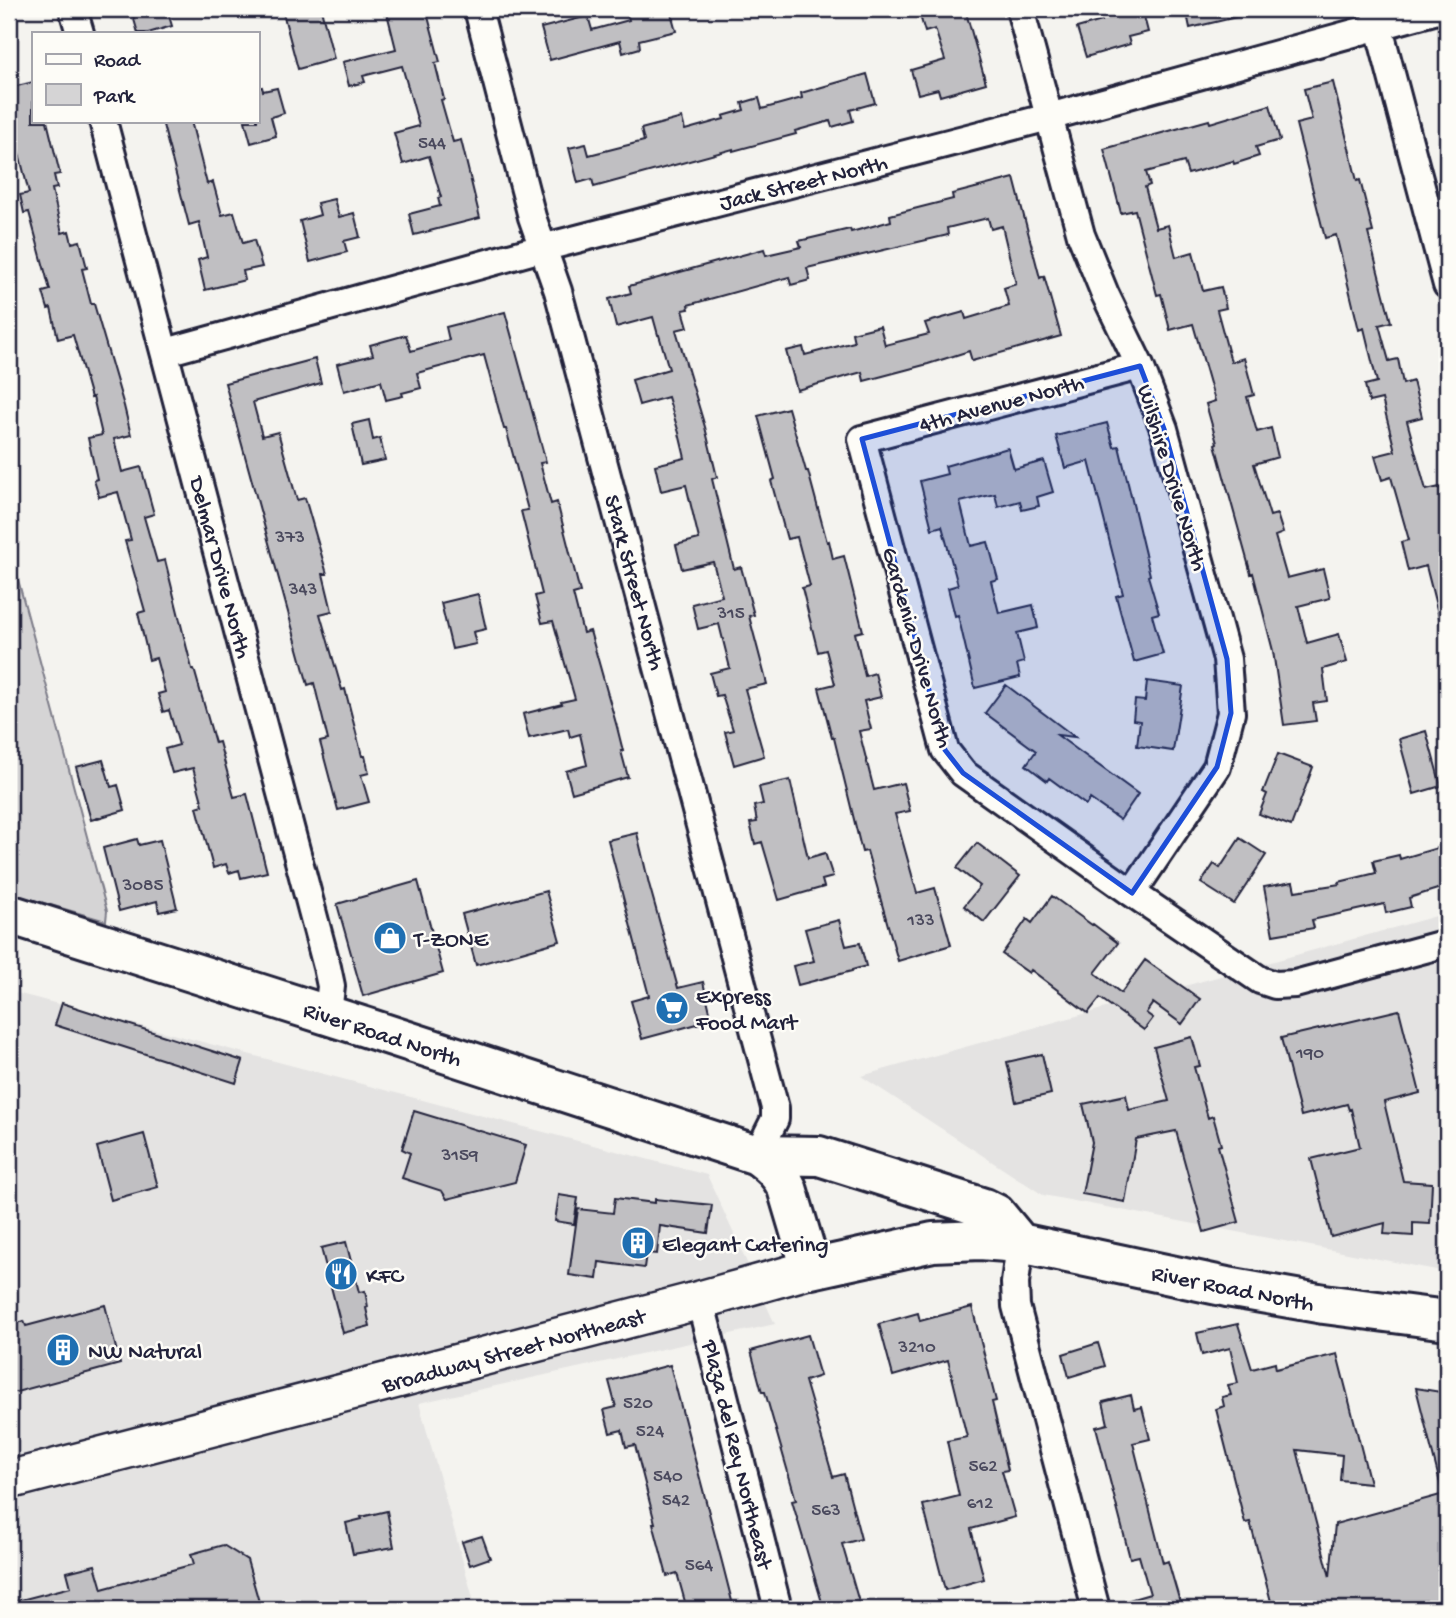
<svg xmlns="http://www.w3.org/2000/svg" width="1456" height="1618" viewBox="0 0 1456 1618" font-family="'Gochi Hand',sans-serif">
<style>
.built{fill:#e4e3e2}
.green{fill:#d5d4d5;stroke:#7c7b88;stroke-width:2}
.building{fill:#c0bfc2;stroke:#22223b;stroke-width:2}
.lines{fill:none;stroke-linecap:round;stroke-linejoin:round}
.street-casing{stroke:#22223b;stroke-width:32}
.secondary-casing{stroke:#22223b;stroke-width:42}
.primary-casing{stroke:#22223b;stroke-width:44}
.street{stroke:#fdfcf7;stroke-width:26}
.secondary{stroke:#fdfcf7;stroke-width:37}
.primary{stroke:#fdfcf7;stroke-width:38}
.marked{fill:#1d4ed8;fill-opacity:0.2;stroke:#1d4ed8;stroke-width:5;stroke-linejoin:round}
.labels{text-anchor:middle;stroke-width:5;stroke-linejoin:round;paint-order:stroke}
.number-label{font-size:19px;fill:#4a495d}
.street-label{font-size:23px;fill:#22223b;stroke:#fdfcf7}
.poi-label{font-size:23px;fill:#22223b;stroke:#fdfcf7;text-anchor:start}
</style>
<rect width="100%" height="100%" fill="#f4f3ef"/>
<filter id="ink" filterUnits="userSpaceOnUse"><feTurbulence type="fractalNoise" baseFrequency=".0143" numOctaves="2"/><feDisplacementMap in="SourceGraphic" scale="14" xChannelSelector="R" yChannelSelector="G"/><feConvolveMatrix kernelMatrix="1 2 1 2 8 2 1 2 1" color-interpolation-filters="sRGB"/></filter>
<g filter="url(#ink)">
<path class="built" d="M1447 913V1272L1043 1195 861 1076Z
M9 991 707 1175 775 1324 419 1403 476 1609H9Z"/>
<path class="green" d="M9 546 107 911 106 921 9 893Z"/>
<path class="building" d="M138 9H167L172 26 148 33H138L133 16 139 14Z
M282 9H321L334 59 298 69Z
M386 9H426L440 62 435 63 444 99 441 100 453 142 461 140 480 218 414 235 409 214 440 206 438 198 441 197 429 156 403 164 394 133 419 126 402 66 363 76 365 82 349 86 343 62 396 49Z
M626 9H670L676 31 639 40 640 48 623 53 620 41 550 60 541 28 588 16 592 30 629 20Z
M918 9H965L986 83 940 96 938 89 918 94 911 70 945 60 935 29 925 32Z
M1099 9H1119L1120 13 1135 9H1142L1148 32 1128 37 1130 44 1086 57 1077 28 1102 21Z
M1186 9H1244L1245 15 1190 28Z
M867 74 875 103 850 110 853 121 832 127 830 121 795 131 796 134 733 151V149L594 187 592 179 578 183 569 148 586 144 589 155 644 141 641 129 682 118 685 130 724 119 723 116 744 110 742 103 759 98 762 109 802 98 801 93Z
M33 82V121H47L60 174 54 175 57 188 52 189 62 233 69 231 72 243 80 241 87 268 82 269 91 304H94L124 406 131 435 114 439 122 472 141 467 154 514 144 517 157 562 165 560 192 669H194L215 743 219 742 234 797 247 794 267 872 241 878 239 870 229 873 226 864 213 868 197 807 203 805 193 768 172 773 165 749 179 745 169 710 163 712 158 694 165 692 156 658 149 660 138 613 145 611 125 541 131 540 118 492 99 497 94 480 97 479 88 438 102 435 93 397 91 398 73 335 58 339 51 308 48 309 43 292 50 290 29 212 24 213 20 195 29 193 9 113V88Z
M1333 82 1357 181 1360 180 1373 232 1368 233 1391 322 1379 325 1389 361 1398 359 1403 384 1413 381 1422 417 1407 421 1426 490 1440 487 1445 506 1441 507 1447 531V624L1441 625 1426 566 1408 571 1401 542 1409 540 1391 477 1382 480 1375 456 1395 451 1382 399 1369 402 1365 385 1377 382 1364 328 1359 330 1336 235 1325 238 1296 124 1312 120 1304 89Z
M262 87 263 91 277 88 284 113 271 117 276 136 251 143 245 121H257V88Z
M1270 105 1280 140 1256 147 1259 156 1234 164 1233 161 1188 174 1184 162 1146 172 1150 185 1145 187 1156 228 1168 225 1176 257 1193 252 1203 291 1221 287 1226 308 1217 310 1231 362 1244 358 1254 395 1247 397 1257 432 1271 428 1278 457 1254 464 1270 516 1277 514 1283 533 1275 536 1287 578 1323 569 1330 598 1298 606 1307 643 1339 634 1347 662 1323 669 1327 701 1313 703 1316 721 1284 725 1273 651 1253 573 1251 574 1215 444 1217 443 1206 404 1215 401 1193 324 1170 330 1161 294 1157 295 1135 210 1121 213 1104 149 1209 120 1210 123Z
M162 121H191L207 184 213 182 222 215 234 212 243 243 254 240 262 267 243 271 245 280 205 290 198 260 207 257 199 222 189 225Z
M1014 178 1040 278 1044 276 1061 336 972 361 969 351 928 364 864 381 862 372 797 390 786 351 803 347 805 355 854 342 852 333 880 326 885 345 929 334 925 323 964 312 966 319 1009 306 1004 288 1016 284 1002 226 991 229 988 218 947 228 948 235 807 268 810 280 791 285 789 277 688 305 689 309 683 310 688 327 676 330 705 427 717 477 712 479 734 569 741 567 754 615 749 616 767 684 745 689 764 756 734 765 725 732 733 730 722 695 716 696 710 673 730 668 719 624 698 629 692 604 722 596 713 562 682 569 676 545 699 539 686 485 661 491 655 465 685 458 679 433 668 397 639 405 632 380 669 369 659 335H658L653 317 616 327 609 299 631 293 629 286 764 249 766 255 801 247 799 241 850 229 851 232 891 221 890 215 953 199 952 194Z
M334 199 339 217 354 213 360 237 344 241 347 252 310 262 300 221 320 215 317 203Z
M505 312 546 462 540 463 551 504 557 502 580 592 573 594 583 633 590 631 617 727 623 751H621L628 777 572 793 566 771 587 765 580 734 570 737 568 729 529 738 523 714 562 704 561 702 575 699 553 621 542 623 535 596 542 594 521 511 528 510 506 429H504L484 355 417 373 421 388 402 393 403 396 386 400 381 381 344 391 337 364 373 355 370 345 406 335 411 351 449 340 446 327Z
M315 359 321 383 253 402 262 436 278 432 297 500 305 498 327 574H323L332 611 320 614 342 690 345 689 362 756H365L369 773 361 775 369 802 338 810 320 742 328 740 314 683 308 685 225 383Z
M788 408 806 471H808L827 542 829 541 833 559 844 556 863 631 855 633 865 676 875 673 881 697 864 701 871 729 859 731 874 790 903 783 910 811 895 814 917 893 935 888 951 945 898 961 867 851 862 852 834 738H832L819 688 835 684 826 650 818 652 802 588 810 586 797 537 787 539 771 481 775 479 758 416Z
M369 420 373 440 380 438 385 460 361 465 352 424Z
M1107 423 1114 447 1119 446 1150 575 1148 576 1159 613 1152 615 1163 654 1134 662 1116 596 1123 594 1089 461 1065 468 1056 436Z
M1008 448 1014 469 1044 461 1053 492 1037 497 1039 506 1022 510 1020 501 998 507 995 494 960 502 971 546 988 542 998 579 991 581 999 613 1033 605 1038 628 1017 633 1024 662 1017 664 1020 677 975 688 958 615 955 616 948 588 958 585 942 526 932 529 920 481 947 474 945 466Z
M478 594 486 629 473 632 476 644 452 649 441 603Z
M1147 681 1183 686 1173 751 1137 746 1140 721 1133 720 1135 700 1145 701Z
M1006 685 1075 737 1057 735 1138 794 1120 820 1090 799 1086 805 1049 778 1047 781 1026 765 1036 751 985 713Z
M1426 731 1441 786 1414 794 1399 739Z
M1278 754 1313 767 1291 826 1259 814 1267 794 1263 792Z
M103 760 111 787 118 785 125 810 91 820 76 767Z
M790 780 808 858 825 853 833 877 822 880 824 887 779 900 762 842 755 844 750 823 757 822 754 806 763 804 759 787Z
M637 833 649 884 678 988 703 982 712 1020 642 1039 631 1001 649 996 608 840Z
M1240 838 1266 855 1234 904 1201 883 1214 864 1220 868Z
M137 839 139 845 160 840 177 908 159 912 157 901 119 911 103 848Z
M977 843 1020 876 984 922 964 906 980 886 957 868Z
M1447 845V886L1409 898 1411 907 1386 913 1384 904 1312 920 1314 928 1273 935 1264 887 1293 882 1295 891 1340 884 1339 882 1376 873 1373 861 1399 855 1400 859Z
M418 881 443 973 363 996 337 904Z
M546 891 560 941 476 965 462 914Z
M1052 896 1092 925 1093 924 1118 943 1095 973 1121 993 1145 960 1200 999 1182 1024 1153 1003 1146 1013 1153 1018 1144 1030 1100 998 1088 1013 1031 970 1029 973 1002 954 1027 919 1032 923Z
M839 920 846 946 860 943 866 966 852 970V971L798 985 793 966 814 961 805 929Z
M62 1003 243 1061 236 1083 55 1025Z
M1399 1010 1420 1093 1384 1102 1403 1181 1432 1183 1430 1224 1413 1223V1236L1384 1234 1385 1223 1331 1237 1311 1159 1360 1147 1351 1109 1349 1110 1347 1104 1301 1116 1281 1038Z
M1192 1037 1200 1066 1194 1067 1208 1118 1213 1116 1221 1145 1218 1146 1239 1222 1204 1232 1176 1131 1136 1139 1125 1202 1082 1194 1092 1142 1083 1104 1126 1095 1129 1110 1169 1101 1154 1047Z
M1042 1054 1051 1094 1016 1102 1007 1062Z
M414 1111 526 1145 515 1182 447 1199 442 1191 402 1178 410 1153 402 1149Z
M144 1134 158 1187 111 1200 97 1147Z
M559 1195 578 1198 574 1224 555 1221Z
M615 1198 655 1203V1199L712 1205 708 1233 660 1226 657 1254 646 1253 644 1268 599 1262 597 1279 569 1275 578 1209 613 1213Z
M346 1242 359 1292 365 1291 368 1307 366 1308 370 1326 343 1333 321 1248Z
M105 1305 120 1364 9 1394V1326L24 1321 26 1326Z
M972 1307 996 1401 992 1402 1008 1470 1002 1471 1015 1517 971 1529 984 1579 945 1590 923 1505 959 1496 947 1441 967 1437 948 1360 893 1376 879 1324 918 1313 920 1321Z
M1238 1324 1252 1369 1275 1363 1276 1369 1337 1354 1370 1483 1340 1480 1342 1455 1297 1450 1330 1577 1335 1524 1444 1494 1447 1505V1609H1313L1312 1602 1287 1609H1273L1250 1522 1245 1523 1216 1409 1224 1406 1222 1397 1231 1395 1228 1385 1238 1383 1230 1348 1202 1355 1197 1333Z
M808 1335 820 1376 805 1381 833 1477 844 1474 861 1539 842 1544 861 1609H824L792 1501 796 1500 765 1392H762L751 1351Z
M1098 1343 1105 1366 1069 1377 1063 1354Z
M670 1365 722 1562 734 1609H687L677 1573 667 1576 653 1523H655L635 1445 626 1447 622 1430 610 1433 604 1410 616 1407 609 1381Z
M1416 1388 1447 1393V1487H1441Z
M1131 1395 1134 1409 1142 1407 1150 1439 1133 1443 1163 1563 1168 1561 1182 1609H1115V1604L1150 1594 1139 1556 1130 1558 1096 1427 1108 1424 1103 1402Z
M387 1511 394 1547 353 1554 346 1523 362 1519 361 1517Z
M482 1536 490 1558 470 1565 462 1542Z
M223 1545 247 1560 261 1609H9V1603L71 1587 67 1572 95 1565 102 1589 194 1564 191 1554Z"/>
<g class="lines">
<defs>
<path id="street" d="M73 9 80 33
M478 9 532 217 558 291 775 1108V1119L757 1155
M1020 9 1081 235 1105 294 1140 366 1164 429 1227 659 1231 713 1217 767 1132 893
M1374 9 1447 285
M103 121 327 967 331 986 328 1015
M166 352 542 248 1049 117 1441 9
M1140 366 862 439 945 750 963 773 1132 893 1260 980 1275 985 1295 984 1447 943
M1020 1243 1015 1283 1016 1306 1096 1609
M700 1300 778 1609"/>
<path id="secondary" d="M9 1480 700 1300 811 1269"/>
<path id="primary" d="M9 914 368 1028 757 1155 819 1156 984 1208 996 1214 1020 1243
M757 1155C771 1165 780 1173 787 1188L811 1269 933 1242 980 1240 1020 1243 1227 1287 1324 1304 1447 1320"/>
</defs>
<use href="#street" class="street-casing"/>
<use href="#secondary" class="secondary-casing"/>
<use href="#primary" class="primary-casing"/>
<use href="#street" class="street"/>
<use href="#secondary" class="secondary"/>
<use href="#primary" class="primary"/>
</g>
</g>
<path class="marked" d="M1140 366 1164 429 1227 659 1231 713 1217 767 1132 893 963 773 945 750 862 439Z"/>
<defs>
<symbol id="shop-disc" viewBox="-11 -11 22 22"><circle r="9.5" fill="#1f6fb2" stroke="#fdfcf7"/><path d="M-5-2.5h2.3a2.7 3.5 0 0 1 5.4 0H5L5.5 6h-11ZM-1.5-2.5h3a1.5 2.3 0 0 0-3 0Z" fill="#fff"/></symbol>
<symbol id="supermarket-disc" viewBox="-11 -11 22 22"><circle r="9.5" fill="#1f6fb2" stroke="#fdfcf7"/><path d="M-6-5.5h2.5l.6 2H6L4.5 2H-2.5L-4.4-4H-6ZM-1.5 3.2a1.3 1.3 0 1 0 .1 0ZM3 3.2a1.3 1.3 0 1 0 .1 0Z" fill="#fff"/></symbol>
<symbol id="building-disc" viewBox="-11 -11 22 22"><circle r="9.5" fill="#1f6fb2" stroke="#fdfcf7"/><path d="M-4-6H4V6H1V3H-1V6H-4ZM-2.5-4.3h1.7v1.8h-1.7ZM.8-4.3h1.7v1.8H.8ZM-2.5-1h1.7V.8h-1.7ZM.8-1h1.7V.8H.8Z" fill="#fff"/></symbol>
<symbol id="restaurant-disc" viewBox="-11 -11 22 22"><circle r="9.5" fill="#1f6fb2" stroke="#fdfcf7"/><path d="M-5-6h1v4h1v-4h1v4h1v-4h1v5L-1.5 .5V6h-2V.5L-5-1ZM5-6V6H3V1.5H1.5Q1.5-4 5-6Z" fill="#fff"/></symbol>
</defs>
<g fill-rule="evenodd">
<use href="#shop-disc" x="371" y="919" width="38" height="38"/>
<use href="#supermarket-disc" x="653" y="989" width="38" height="38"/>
<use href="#building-disc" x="619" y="1224" width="38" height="38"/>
<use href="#restaurant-disc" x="322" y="1255" width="38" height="38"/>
<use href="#building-disc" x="44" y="1331" width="38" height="38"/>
</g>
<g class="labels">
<g class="number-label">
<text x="432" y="148">544</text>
<text x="290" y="542">373</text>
<text x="303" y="594">343</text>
<text x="731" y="618">315</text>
<text x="143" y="890">3085</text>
<text x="921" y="925">133</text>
<text x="1310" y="1058">190</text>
<text x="460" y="1160">3159</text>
<text x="917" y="1352">3210</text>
<text x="638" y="1408">520</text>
<text x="650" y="1436">524</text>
<text x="983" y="1471">562</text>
<text x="668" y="1481">540</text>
<text x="676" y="1505">542</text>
<text x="980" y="1508">612</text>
<text x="826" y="1515">563</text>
<text x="699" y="1570">564</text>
</g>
<g class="street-label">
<text transform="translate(803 181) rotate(-14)" y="8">Jack Street North</text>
<text transform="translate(1001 402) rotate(-15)" y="8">4th Avenue North</text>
<text transform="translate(1174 477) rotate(73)" y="8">Wilshire Drive North</text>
<text transform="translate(222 567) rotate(75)" y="8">Delmar Drive North</text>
<text transform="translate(636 582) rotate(75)" y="8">Stark Street North</text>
<text transform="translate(919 647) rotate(74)" y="8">Gardenia Drive North</text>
<text transform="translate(383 1033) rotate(18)" y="8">River Road North</text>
<text transform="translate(1233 1287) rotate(11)" y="8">River Road North</text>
<text transform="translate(513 1349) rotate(-15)" y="8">Broadway Street Northeast</text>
<text transform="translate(739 1454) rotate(76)" y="8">Plaza del Rey Northeast</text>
</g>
<g class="poi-label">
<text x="414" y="946">T-ZONE</text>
<text x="696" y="1003">Express<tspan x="696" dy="26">Food Mart</tspan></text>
<text x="662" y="1251">Elegant Catering</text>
<text x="366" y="1282">KFC</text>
<text x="88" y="1358">NW Natural</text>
</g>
</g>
<rect width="1456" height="1618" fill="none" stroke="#fdfcf7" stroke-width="35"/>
<rect x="18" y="18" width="1421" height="1583" fill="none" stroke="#22223b" stroke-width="2.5" filter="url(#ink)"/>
<rect x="32" y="32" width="228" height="91" fill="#fdfcf7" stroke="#a5a5ac" stroke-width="2"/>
<rect x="46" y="54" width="35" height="10" fill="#fdfcf7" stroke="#a5a5ac" stroke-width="2"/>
<text x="94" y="66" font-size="21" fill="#22223b">Road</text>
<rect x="46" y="84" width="35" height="21" fill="#d5d4d5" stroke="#a5a5ac" stroke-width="2"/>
<text x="94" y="102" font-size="21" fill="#22223b">Park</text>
</svg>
